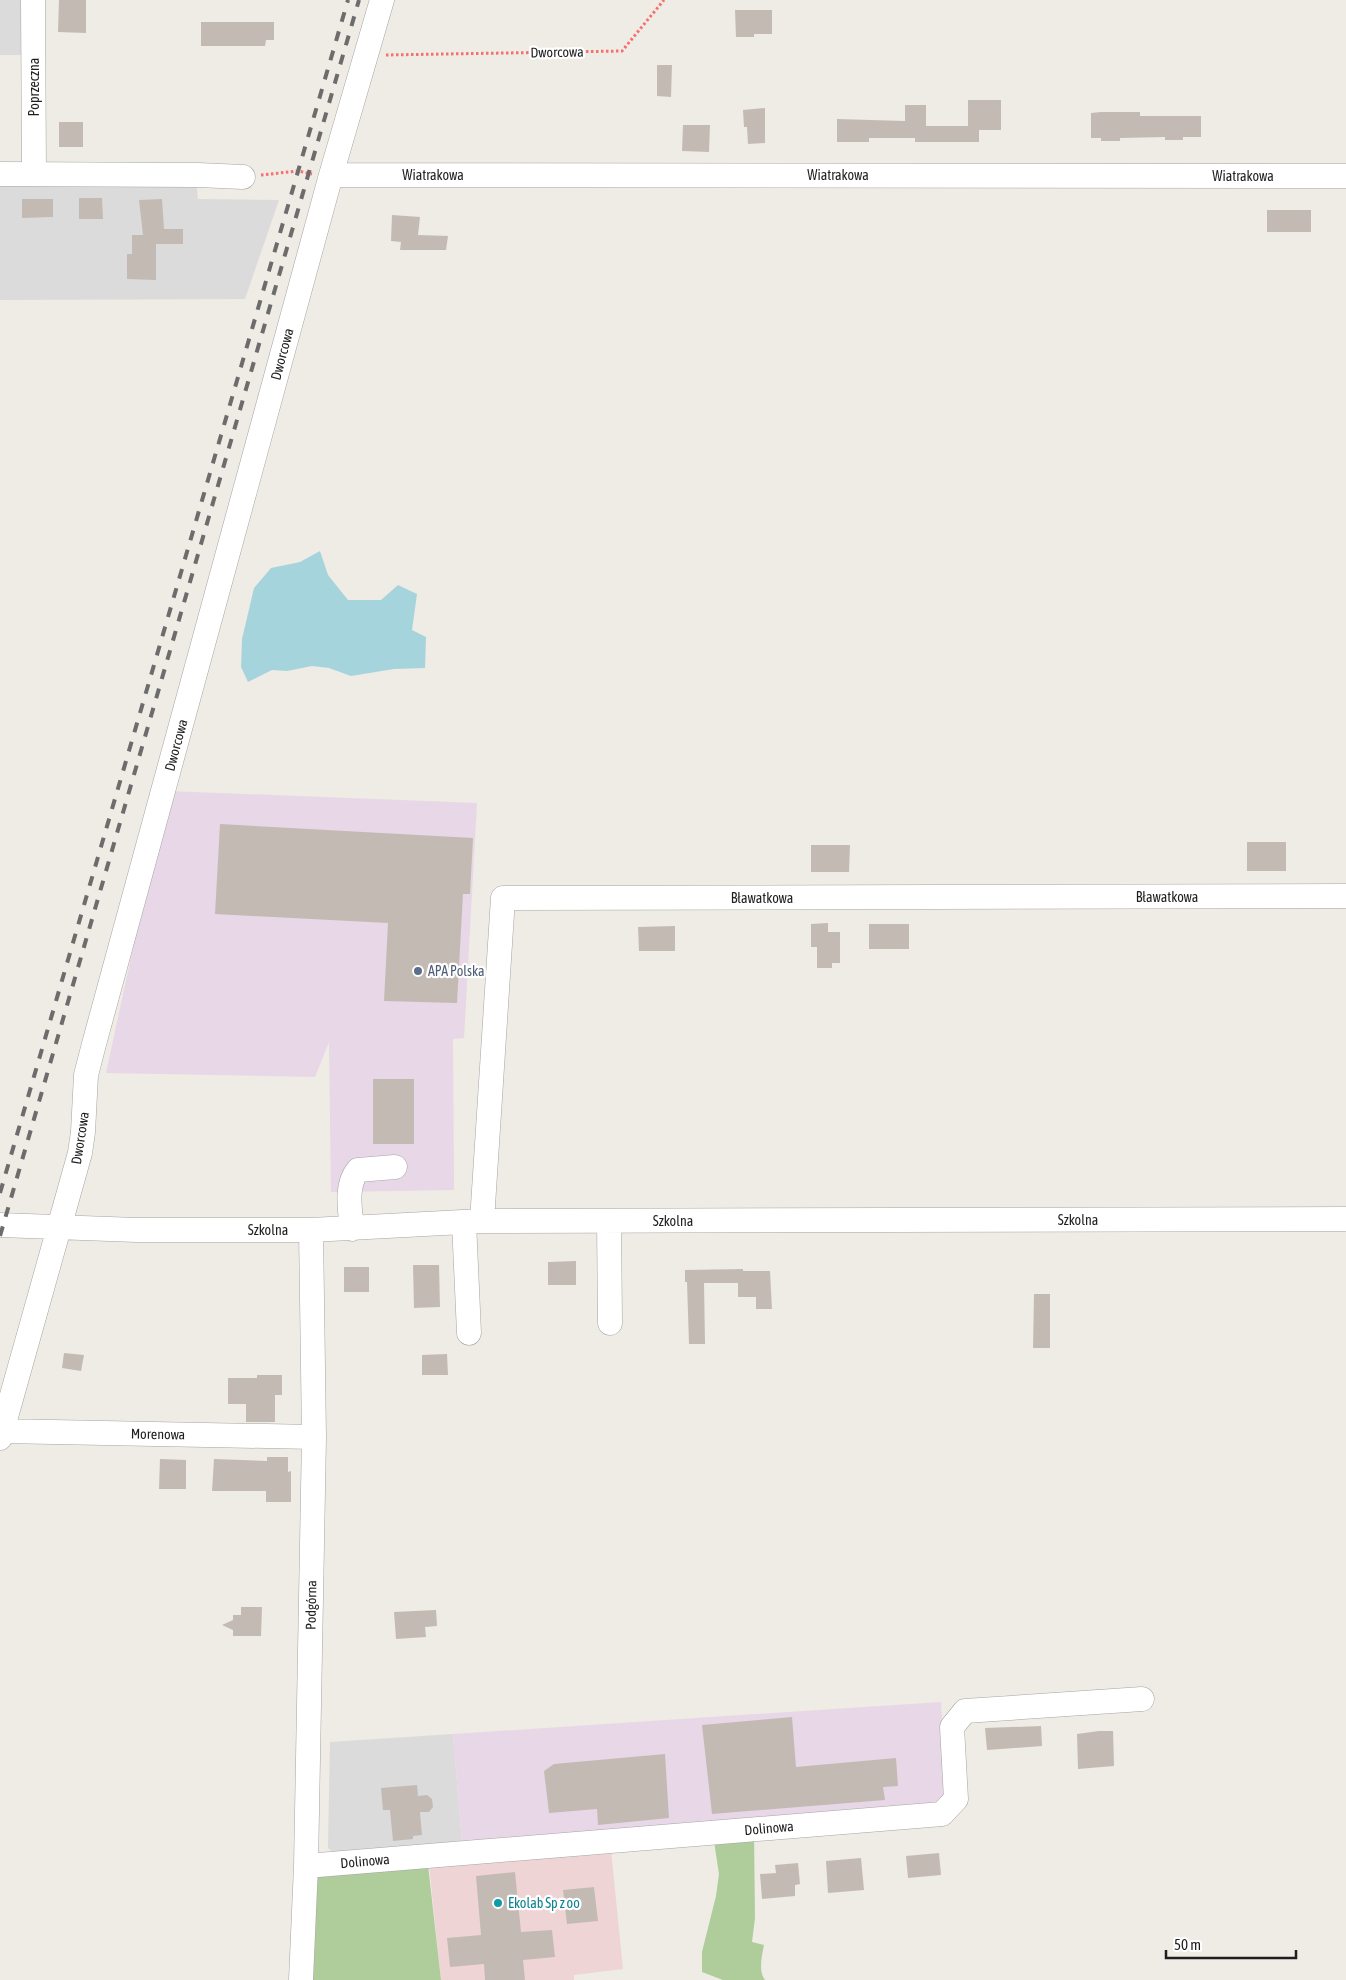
<svg xmlns="http://www.w3.org/2000/svg" width="1346" height="1980" viewBox="0 0 1346 1980" font-family="'Asap Condensed',sans-serif">
<style>
.residential{fill:#dcdbdb}
.commercial{fill:#efd4d6}
.industrial{fill:#e8d7e6}
.forest{fill:#aecd9a}
.water{fill:#a6d4dc}
.building{fill:#c4bab4}
.lines{fill:none;stroke-linecap:round;stroke-linejoin:round}
.minor-casing{stroke:#a5a5a5;stroke-width:25}
.path{stroke:#f6706e;stroke-width:3;stroke-dasharray:2.5 2.5;stroke-linecap:butt}
.minor{stroke:#fff;stroke-width:24}
.rail{stroke:#6c6c6c;stroke-width:4;stroke-dasharray:10 10;stroke-linecap:butt}
.service-dot{fill:#5c6f8a;stroke:#fff;stroke-width:2}
.culture-dot{fill:#0f9aa8;stroke:#fff;stroke-width:2}
.labels{text-anchor:middle;stroke-width:4.5;stroke-linejoin:round;paint-order:stroke}
.street-label{font-size:14px;fill:#1e1e1e;stroke:#fff}
.service-label{font-size:14px;fill:#4e5e75;stroke:#fff;text-anchor:start}
.culture-label{font-size:14px;fill:#0d838f;stroke:#fff;text-anchor:start}
</style>
<rect width="100%" height="100%" fill="#efebe5"/>
<path class="residential" d="M0 0H22L23 55H0Z
M196 181 198 199 279 200 245 299 0 300V183Z
M453 1734 462 1843 339 1857 328 1848 330 1742Z"/>
<path class="commercial" d="M611 1850 623 1969 574 1975V1980H441L429 1865Z"/>
<path class="industrial" d="M167 791 477 803 464 1038 453 1039 454 1190 331 1192 329 1042 315 1077 106 1073Z
M941 1702 946 1797 932 1808 462 1843 453 1734Z"/>
<path class="forest" d="M754 1833 755 1918 752 1942 764 1945C762 1955 758 1971 765 1980H723L702 1972V1952L716 1896 719 1874 713 1835Z
M428 1865 441 1980H312L313 1873Z"/>
<path class="water" d="M320 551 328 575 348 600H381L398 585 417 594 412 630 426 637 425 668 394 669 351 676 329 668 312 666 287 671 272 670 248 682 241 667 242 639 254 588 271 568 300 562Z"/>
<path class="building" d="M59 0H86V33L58 32Z
M735 10H772V34H754V37H736Z
M201 22H274V40H266L265 46H201Z
M657 65H672L671 97 657 96Z
M968 100H1001V130H979V142H915V138H869V142H837V119L905 121V105H926V126H968Z
M765 108V143L748 144 747 127H744L743 110Z
M1101 112H1140V116H1201V137H1183V140H1165V137L1120 138V141H1101V138H1091V113Z
M59 122H83V147H59Z
M683 125H710L709 152 682 151Z
M79 198H102L103 219H79Z
M22 199H53V217L22 218Z
M162 199 164 229H183V244H156V280L127 279V254H132V235H143L139 200Z
M1267 210H1311V232H1267Z
M392 215 420 217 418 235 448 236 446 250H400L401 242 391 241Z
M220 824 473 838 470 894H463L457 1003 384 1001 388 923 215 914Z
M1247 842H1286V871H1247Z
M811 845H850L849 872H811Z
M828 923V932H840V963H832V968H817V947H811V924Z
M869 924H909V949H869Z
M675 926V951H639L638 927Z
M373 1079H414V1144H373Z
M576 1261V1285H548V1262Z
M413 1265H439L440 1307 414 1308Z
M344 1267H369V1292H344Z
M743 1269V1271H770L772 1309H756V1297H738V1283H704L705 1344H689L687 1282H685V1270Z
M1034 1294H1050V1348H1033Z
M64 1353 84 1355 81 1371 62 1368Z
M447 1354 448 1375H422V1355Z
M257 1375H282V1395H275V1422H246V1404H228V1378H257Z
M267 1457H288V1472L291 1471V1502H266V1491H212L214 1459 267 1461Z
M160 1459 186 1460V1489H159Z
M241 1607H262L261 1636H233V1630L222 1625 233 1620V1615H241Z
M436 1610 437 1626 425 1627 426 1637 396 1639 394 1612Z
M792 1717 796 1767 896 1758 898 1786 883 1787 885 1800 712 1814 702 1725Z
M1041 1726 1042 1746 987 1750 985 1728Z
M1099 1731H1113L1114 1766 1078 1769 1077 1734Z
M665 1754 669 1818 598 1825 597 1809 549 1813 544 1771 554 1764Z
M417 1785 418 1796 427 1795 432 1799 433 1807 429 1812H420L422 1835 413 1836V1839L393 1841 390 1810H383L381 1788Z
M939 1853 941 1875 908 1878 906 1856Z
M861 1858 864 1890 828 1893 826 1861Z
M798 1863 800 1884 795 1885V1896L762 1899 760 1874 776 1873 775 1865Z
M515 1872 521 1932 552 1930 555 1957 523 1960 525 1980H485L484 1964 450 1967 447 1938 481 1935 476 1876Z
M594 1887 598 1921 567 1924 563 1890Z"/>
<g class="lines">
<defs>
<path id="minor" d="M33 0 34 174
M0 174 198 175 243 177
M331 175 1346 176
M482 1221 503 898 1346 896
M609 1221 610 1323
M464 1222 469 1333
M0 1225 137 1230H311L482 1221 1346 1219
M352 1229C350 1209 345 1186 358 1170L395 1167
M2 1431 314 1437
M0 1438 80 1153 83 1132 86 1075 94 1044 331 175 382 0
M306 1866 942 1814 956 1799 952 1727 965 1711 1142 1699
M301 1980 306 1866 314 1437 311 1230"/>
</defs>
<use href="#minor" class="minor-casing"/>
<path class="path" d="M386 55 622 51 664 0
M261 175 298 171 312 174"/>
<use href="#minor" class="minor"/>
<path class="rail" d="M0 1193 348 0
M0 1236 359 0"/>
</g>
<circle class="service-dot" cx="418" cy="971" r="5"/>
<circle class="culture-dot" cx="498" cy="1903" r="5"/>
<g class="labels">
<g class="street-label">
<text transform="translate(557 52) rotate(-1)" y="5">Dworcowa</text>
<text transform="translate(34 87) rotate(-90)" y="5">Poprzeczna</text>
<text x="433" y="180">Wiatrakowa</text>
<text x="838" y="180">Wiatrakowa</text>
<text x="1243" y="181">Wiatrakowa</text>
<text transform="translate(282 354) rotate(-75)" y="5">Dworcowa</text>
<text transform="translate(176 745) rotate(-75)" y="5">Dworcowa</text>
<text x="1167" y="902">Bławatkowa</text>
<text x="762" y="903">Bławatkowa</text>
<text transform="translate(80 1138) rotate(-81)" y="5">Dworcowa</text>
<text x="1078" y="1225">Szkolna</text>
<text x="673" y="1226">Szkolna</text>
<text x="268" y="1235">Szkolna</text>
<text transform="translate(158 1434) rotate(1)" y="5">Morenowa</text>
<text transform="translate(311 1605) rotate(-89)" y="5">Podgórna</text>
<text transform="translate(769 1828) rotate(-5)" y="5">Dolinowa</text>
<text transform="translate(365 1861) rotate(-5)" y="5">Dolinowa</text>
</g>
<g class="service-label">
<text x="428" y="976">APA Polska</text>
</g>
<g class="culture-label">
<text x="508" y="1908">Ekolab Sp z oo</text>
</g>
</g>
<path d="M1166 1950v8h130v-8" fill="none" stroke="#1e1e1e" stroke-width="2.5"/>
<text x="1174" y="1950" font-size="15" fill="#1e1e1e" stroke="#ffffff" stroke-width="4" paint-order="stroke">50 m</text>
</svg>
